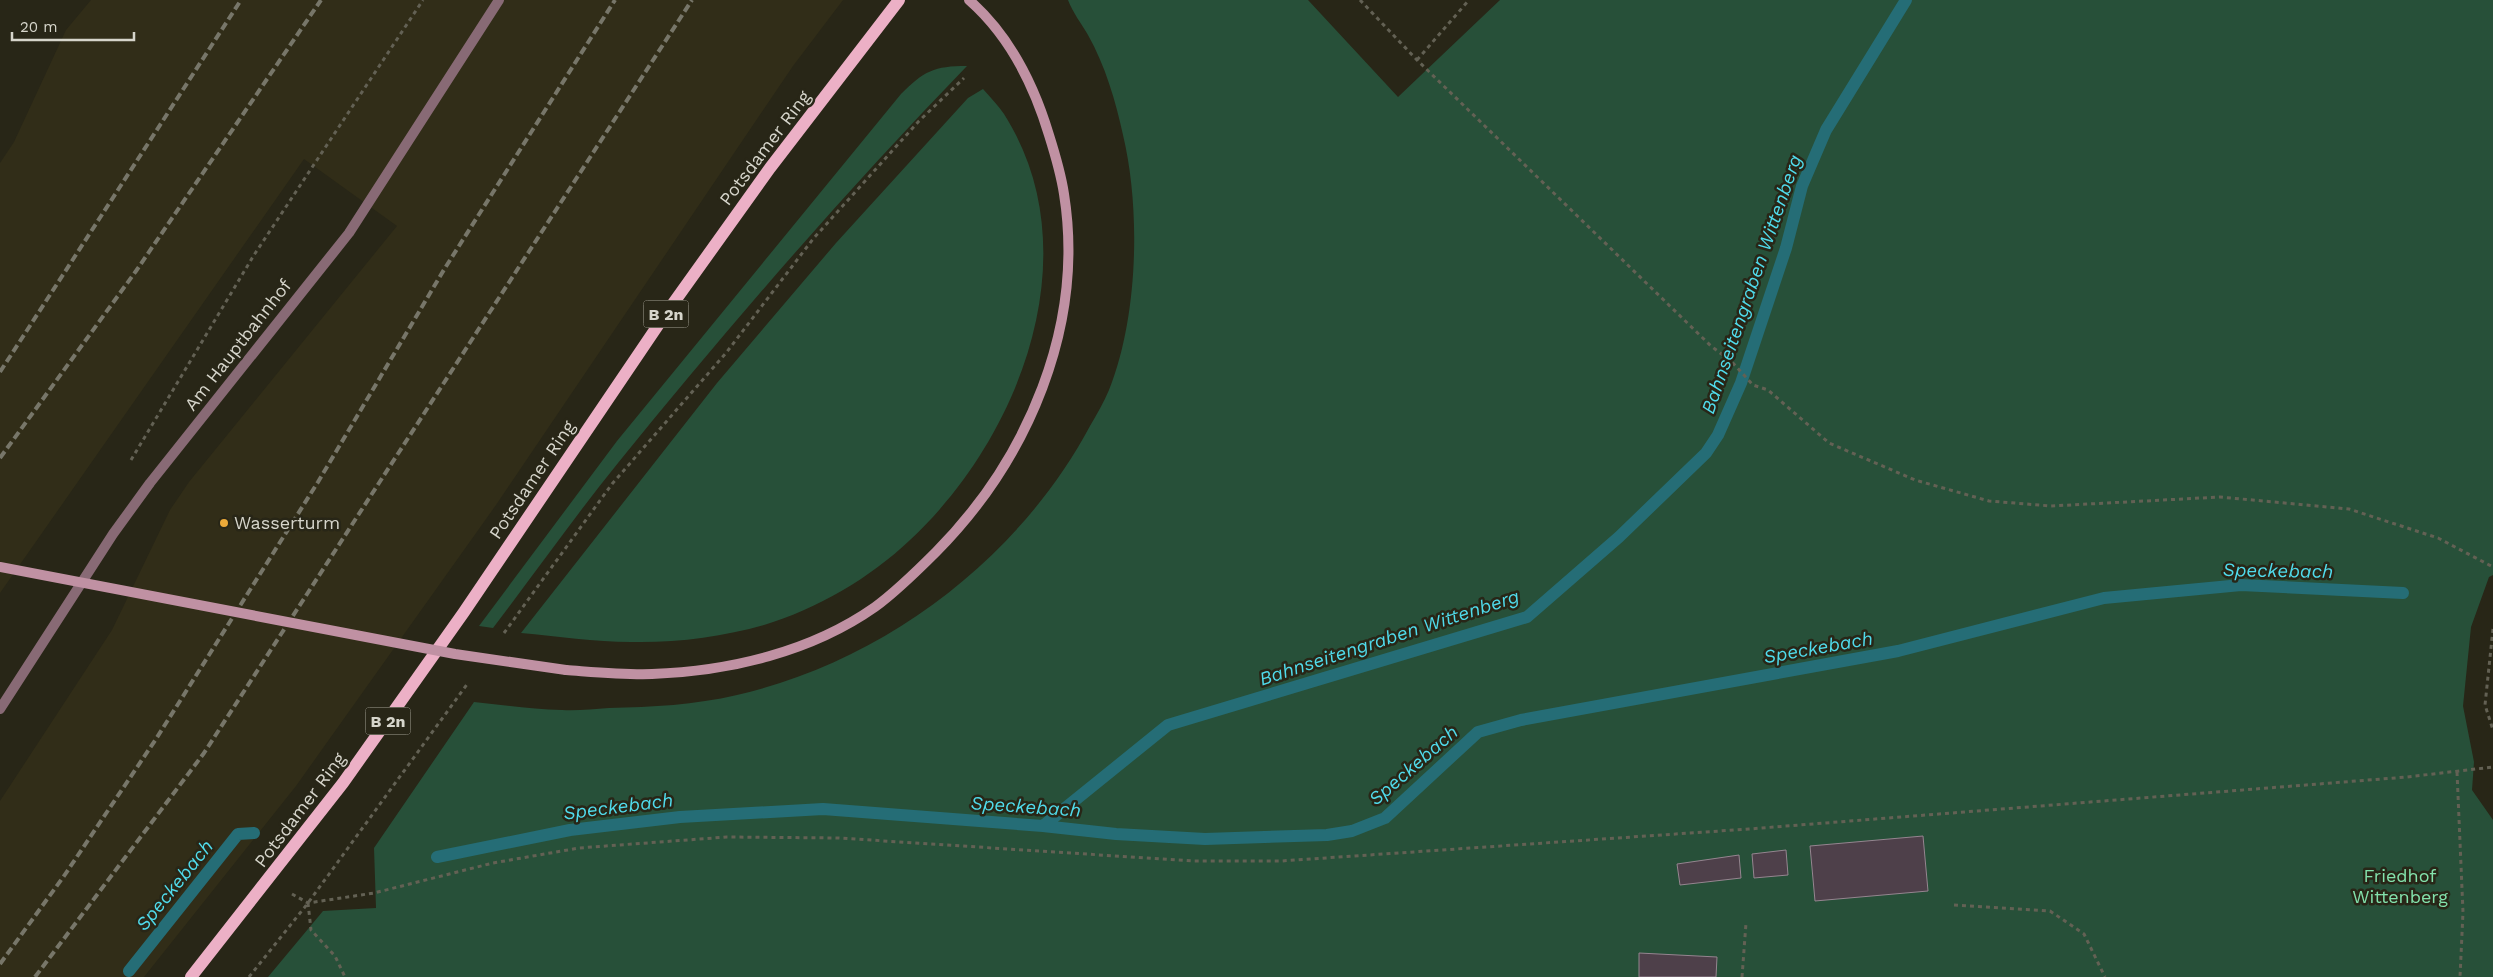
<svg xmlns="http://www.w3.org/2000/svg" width="2493" height="977" viewBox="0 0 2493 977" font-family="'Work Sans',sans-serif">
<style>
.built{fill:#312d18}
.green{fill:#275039}
.lines{fill:none;stroke-linecap:round;stroke-linejoin:round}
.stream{stroke:#256d76;stroke-width:12}
.building{fill:#4e404a;stroke:#958590}
.path{stroke:#636154;stroke-width:3;stroke-dasharray:4 4;stroke-linecap:butt}
.street{stroke:#886a75;stroke-width:10}
.secondary{stroke:#c091a3;stroke-width:10}
.primary{stroke:#ecb0c6;stroke-width:12}
.rail{stroke:#777669;stroke-width:4;stroke-dasharray:8 4;stroke-linecap:butt}
.secondary-bridge{stroke:#c091a3;stroke-width:10}
.poi-dot{fill:#eba939;stroke:#282617;stroke-width:2}
.labels{text-anchor:middle;stroke-width:5;stroke-linejoin:round;paint-order:stroke}
.shield{fill:#282617;stroke:#a2a095;stroke-width:1}
.shield-label{font-size:16px;font-weight:bold;fill:#d6d5cb}
.street-label{font-size:18px;fill:#d6d5cb;stroke:#282617}
.poi-label{font-size:18px;fill:#d6d5cb;stroke:#282617;text-anchor:start}
.park-label{font-size:18px;fill:#83e2ac;stroke:#282617}
.water-label{font-size:19px;font-style:italic;fill:#50dbeb;stroke:#282617}
</style>
<rect width="100%" height="100%" fill="#282617"/>
<path class="built" d="M91 0H843L793 66 496 505 296 786 144 977H0V801L112 630 170 510 189 482 397 226 304 159 0 593V163L14 142 66 30Z"/>
<path class="green" d="M1068 0H1308L1398 97 1500 0H2493V575L2489 577 2471 627 2463 706 2474 762 2472 790 2493 820V977H268L323 911 376 908 374 848 474 702C503 705 533 709 562 710 577 711 593 709 609 708 653 707 694 705 737 695 884 661 1019 559 1090 426 1097 414 1104 402 1109 390 1138 318 1141 210 1123 135 1116 102 1105 65 1088 35 1081 23 1073 13 1068 0Z
M967 66C844 193 729 326 618 463 575 516 535 573 493 628L479 626 617 441 901 94C924 71 934 66 967 66Z
M983 89C990 97 998 105 1004 114 1092 252 1020 438 910 540 870 578 817 609 764 625 722 637 675 643 631 642 595 642 557 636 521 633L717 383 836 243 968 98Z"/>
<g class="lines">
<path class="stream" d="M1043 826 1168 725 1527 617 1619 537 1706 453 1718 435 1741 383 1786 248 1802 186 1826 130 1906 0
M437 857 570 830 680 817 823 809 1043 826 1116 834 1205 839 1327 835 1352 831 1385 818 1478 732 1521 720 1898 651 2104 598 2241 585 2403 593
M129 971 238 834 254 833"/>
</g>
<path class="building" d="M1923 836 1928 891 1815 901 1810 846Z
M1786 850 1788 875 1754 878 1752 854Z
M1739 855 1741 878 1680 885 1677 864Z
M1639 953 1717 957 1716 977H1639Z"/>
<g class="lines">
<path class="path" d="M1360 0 1417 60 1711 346 1732 362 1753 385 1768 390 1829 443 1915 480 1989 501 2051 506 2220 497 2349 509 2438 538 2493 567
M1417 60 1469 0
M131 460 254 255 423 0
M2493 629 2485 705 2493 730
M504 633 612 484 726 353 813 239 919 121 964 78
M2457 772 2463 912 2460 977
M292 894 308 903 374 893 493 863 579 848 727 837 839 838 1193 861H1281L1749 829 2407 777 2493 767
M308 903 311 930 335 956 345 977
M1954 905 2050 911 2084 934 2105 977
M249 977 308 903 468 683
M1742 977 1746 923"/>
<path class="street" d="M0 709 113 534 150 483 349 233 499 0"/>
<path class="secondary" d="M566 670C594 672 624 675 652 674 730 671 811 652 875 607 897 591 917 571 936 552 1028 459 1085 326 1064 194 1061 174 1055 154 1049 135 1034 85 1009 35 969 0"/>
<path class="primary" d="M191 977 343 783 464 612 667 312 770 168 899 0"/>
<path class="rail" d="M0 372 241 0
M0 458 136 271 321 0
M0 964 64 876 156 739 318 482 445 268 615 0
M35 977 204 753 692 0"/>
<path class="secondary-bridge" d="M0 567 455 654 566 670"/>
</g>
<circle class="poi-dot" cx="224" cy="523" r="5"/>
<g class="labels">
<g class="shield">
<rect x="643.5" y="300.5" width="45" height="27" rx="4"/>
<rect x="365.5" y="707.5" width="45" height="27" rx="4"/>
</g>
<g class="shield-label">
<text x="666" y="320">B 2n</text>
<text x="388" y="727">B 2n</text>
</g>
<g class="street-label">
<text transform="translate(765 148) rotate(-53)" y="6">Potsdamer Ring</text>
<text transform="translate(238 345) rotate(-52)" y="6">Am Hauptbahnhof</text>
<text transform="translate(532 480) rotate(-56)" y="6">Potsdamer Ring</text>
<text transform="translate(300 810) rotate(-53)" y="6">Potsdamer Ring</text>
</g>
<g class="poi-label">
<text x="234" y="529">Wasserturm</text>
</g>
<g class="park-label">
<text x="2400" y="882">Friedhof<tspan x="2400" dy="21">Wittenberg</tspan></text>
</g>
<g class="water-label">
<text transform="translate(1751 284) rotate(-71)" y="7">Bahnseitengraben Wittenberg</text>
<text transform="translate(2278 570) rotate(1)" y="7">Speckebach</text>
<text transform="translate(1389 637) rotate(-18)" y="7">Bahnseitengraben Wittenberg</text>
<text transform="translate(1818 647) rotate(-10)" y="7">Speckebach</text>
<text transform="translate(1413 765) rotate(-41)" y="7">Speckebach</text>
<text transform="translate(618 806) rotate(-7)" y="7">Speckebach</text>
<text transform="translate(1026 806) rotate(4)" y="7">Speckebach</text>
<text transform="translate(174 885) rotate(-51)" y="7">Speckebach</text>
</g>
</g>
<path d="M12 32v8h122v-8" fill="none" stroke="#d6d5cb" stroke-width="2.5"/>
<text x="20" y="32" font-size="15" fill="#d6d5cb" stroke="#282617" stroke-width="4" paint-order="stroke">20 m</text>
</svg>
